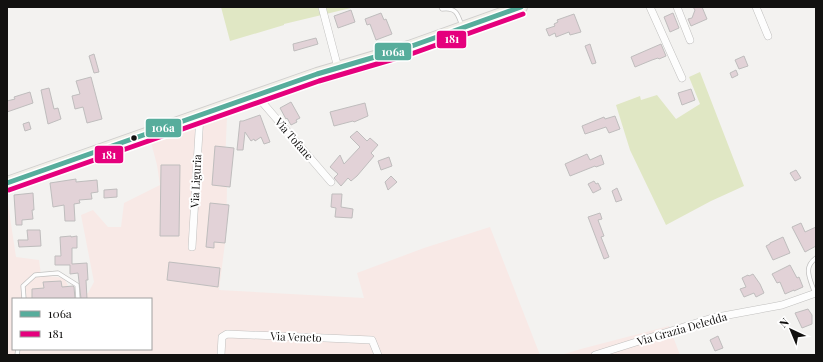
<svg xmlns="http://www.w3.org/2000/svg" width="823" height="362" viewBox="0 0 823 362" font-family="'Playfair Display',serif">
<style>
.industrial{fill:#f8e9e6;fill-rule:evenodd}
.green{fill:#e0e7c4}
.building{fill:#e2d2d7;stroke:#bfbdbd}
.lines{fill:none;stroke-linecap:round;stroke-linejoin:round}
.lane-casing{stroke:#c1c0bf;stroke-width:5}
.street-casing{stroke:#c1c0bf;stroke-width:8}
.primary-casing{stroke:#d0cfce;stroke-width:14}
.lane{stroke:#fdfdfd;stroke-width:3.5}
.street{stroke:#fdfdfd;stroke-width:7}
.primary{stroke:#f1efe8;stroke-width:12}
.bus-1-casing{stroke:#fff;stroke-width:8}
.bus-2-casing{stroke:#fff;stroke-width:8}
.bus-1{stroke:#57ad9c;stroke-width:5}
.bus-2{stroke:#e5007d;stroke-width:5}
.bus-dot{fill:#121110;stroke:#fff;stroke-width:1.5}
.labels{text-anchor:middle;stroke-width:4;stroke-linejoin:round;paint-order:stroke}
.street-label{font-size:11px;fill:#121110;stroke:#fff}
.line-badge{stroke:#fff;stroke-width:1.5}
.badge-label{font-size:11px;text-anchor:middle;font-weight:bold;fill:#fff}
</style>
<rect width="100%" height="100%" fill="#f3f2f0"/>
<path class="industrial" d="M226 114 227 117 225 163 227 186 226 235 219 290 364 298 357 273 424 248 490 227 540 355H7V197L16 257 39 260 41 275 64 278 72 293H88L94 282 81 215 93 210 108 227H121L124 203 160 185 157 165 151 142ZM13 299H151V349H13Z
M669 326 680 355H561L581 349Z"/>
<path class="green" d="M221 7H351V8L284 24V25L230 41Z
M700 72 744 186 711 201 666 225 630 150 616 105 640 96 641 100 657 95 676 119 700 104 689 77Z"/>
<path class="building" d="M693 7H702L707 19 691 26 688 19 692 18 695 10Z
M351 10 355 22 338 28 334 16Z
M381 13 384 20 386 19 392 34 376 40 370 24 367 25 365 19Z
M673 13 679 28 670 32 664 17Z
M574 14 581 32 570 35 569 32 556 37 555 33 549 36 546 29 555 26 554 24 558 22 557 20Z
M316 38 318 44 294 51 293 44Z
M590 44 596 63 592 64 585 46Z
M661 44 666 56 659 59 658 58 652 60 635 67 631 57Z
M94 54 99 72 94 73 89 56Z
M744 56 748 66 739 69 735 60Z
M736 70 738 75 732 78 730 73Z
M91 77 102 119 87 123 83 107 75 109 72 96 80 94 76 81Z
M49 88 54 109 58 108 61 119 48 124 41 90Z
M691 89 695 100 682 105 678 93Z
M30 92 33 103 7 112V101L15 99 14 97Z
M291 102 300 118 296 120 297 122 291 125 287 118 286 119 280 108Z
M365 103 368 116 354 122 353 121 334 126 330 112Z
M260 115 270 142 264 144 261 137 255 141 254 139 251 141 245 132 243 150H237L240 121H243Z
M615 116 620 129 609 133 606 127 585 134 582 126 604 117 605 119Z
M29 122 31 129 25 131 23 124Z
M357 131 367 141 370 138 378 145 371 153 374 156 357 176 351 181 348 178 341 186 334 178 338 174 330 167 340 155 344 164 360 147 350 137Z
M215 146 234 148 230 187 212 185Z
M587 154 590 160 601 155 604 164 596 167 595 166 570 176 565 164Z
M389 157 392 166 381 170 378 161Z
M161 165H180L179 236H160Z
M796 170 801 178 795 181 790 173Z
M391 176 397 182 388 190 385 182Z
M76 179V182L97 180 98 192 91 193 92 199 79 200 80 203 74 204 75 221H65L64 205 53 207 50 183Z
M594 181 596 184 598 183 601 189 593 193 588 184Z
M617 188 622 200 616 202 612 191Z
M117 189V197L104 198V190Z
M33 193 34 210H32L33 219 22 220V225H16L14 195Z
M332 194H342L341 207 353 209 352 218 335 217 336 208 331 207Z
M210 203 229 205 225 243 214 242V248L206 247Z
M600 213 602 219 598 220 604 236 601 237 609 257 604 259 588 217Z
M801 223 805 232 816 227V246L805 252 792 227Z
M27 230H40L41 246 19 247 18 240H28Z
M71 236V237L77 236V248H72V264L87 263 88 280H86L87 299H81L78 273 70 274V265H55V256H61L60 237Z
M783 237 790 253 773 260 766 246 770 244V243Z
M169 262 220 268 218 287 167 280Z
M790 265 797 278 799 277 803 287 794 291V290L785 294 780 282 777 283 772 274Z
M753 274 760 284 764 293 756 297 754 293 744 297 740 289 746 287 742 278 748 275 749 276Z
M61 281 62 287 73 286 74 287 75 299H32V289L44 288 43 282Z
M808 309 812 315V324L802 328 795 313Z
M718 336 723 348 715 351 710 340Z"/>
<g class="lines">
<defs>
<path id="lane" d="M441 7 442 9C457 7 458 15 462 26
M815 294C811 280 802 268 816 258
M24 299 23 286 35 275 58 273 77 285 78 299
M17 355 18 349"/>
<path id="street" d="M322 7 338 68
M650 7 682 78
M677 7 690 40
M756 7 768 36
M256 95 331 182
M192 247 200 115
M221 355 222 337 227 334 372 340 378 355
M595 355 712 318 782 305 816 293"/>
<path id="primary" d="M7 183 317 74 409 47 521 7"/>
</defs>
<use href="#lane" class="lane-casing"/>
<use href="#street" class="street-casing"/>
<use href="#primary" class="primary-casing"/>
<use href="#lane" class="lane"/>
<use href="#street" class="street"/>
<use href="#primary" class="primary"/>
<defs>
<path id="bus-1" d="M7 183 317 74 409 47 521 7"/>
<path id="bus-2" d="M9 190 319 81 411 54 523 14"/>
</defs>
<use href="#bus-1" class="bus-1-casing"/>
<use href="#bus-2" class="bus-2-casing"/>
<use href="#bus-1" class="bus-1"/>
<use href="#bus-2" class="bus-2"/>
</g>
<circle class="bus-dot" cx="134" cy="138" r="3.5"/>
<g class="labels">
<g class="street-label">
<text transform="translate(294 139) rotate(49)" y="4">Via Tofane</text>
<text transform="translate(196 181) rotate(-87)" y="4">Via Liguria</text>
<text transform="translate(682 329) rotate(-16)" y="4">Via Grazia Deledda</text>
<text transform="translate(296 337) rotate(2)" y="4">Via Veneto</text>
</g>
</g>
<g class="line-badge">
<rect x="436" y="30" width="31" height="19" rx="4" fill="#e5007d"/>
<rect x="374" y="42" width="38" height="19" rx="4" fill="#57ad9c"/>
<rect x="145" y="118" width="37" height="20" rx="4" fill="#57ad9c"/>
<rect x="94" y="145" width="30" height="19" rx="4" fill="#e5007d"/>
</g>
<g class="badge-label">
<text x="452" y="43">181</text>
<text x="393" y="56">106a</text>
<text x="163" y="132">106a</text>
<text x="109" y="159">181</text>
</g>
<rect width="823" height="362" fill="none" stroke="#121110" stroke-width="16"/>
<rect x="12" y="298" width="140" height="52" fill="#ffffff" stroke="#a0a09f"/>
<rect x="20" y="311" width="20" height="6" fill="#57ad9c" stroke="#a0a09f"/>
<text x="48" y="318" font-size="12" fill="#121110">106a</text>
<rect x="20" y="331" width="20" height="6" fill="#e5007d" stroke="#a0a09f"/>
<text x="48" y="338" font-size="12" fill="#121110">181</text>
<g transform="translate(791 330) rotate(316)" stroke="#ffffff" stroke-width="3" paint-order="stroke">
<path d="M0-3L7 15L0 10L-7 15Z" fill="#121110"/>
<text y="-6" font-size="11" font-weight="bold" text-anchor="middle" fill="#121110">N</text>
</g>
</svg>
